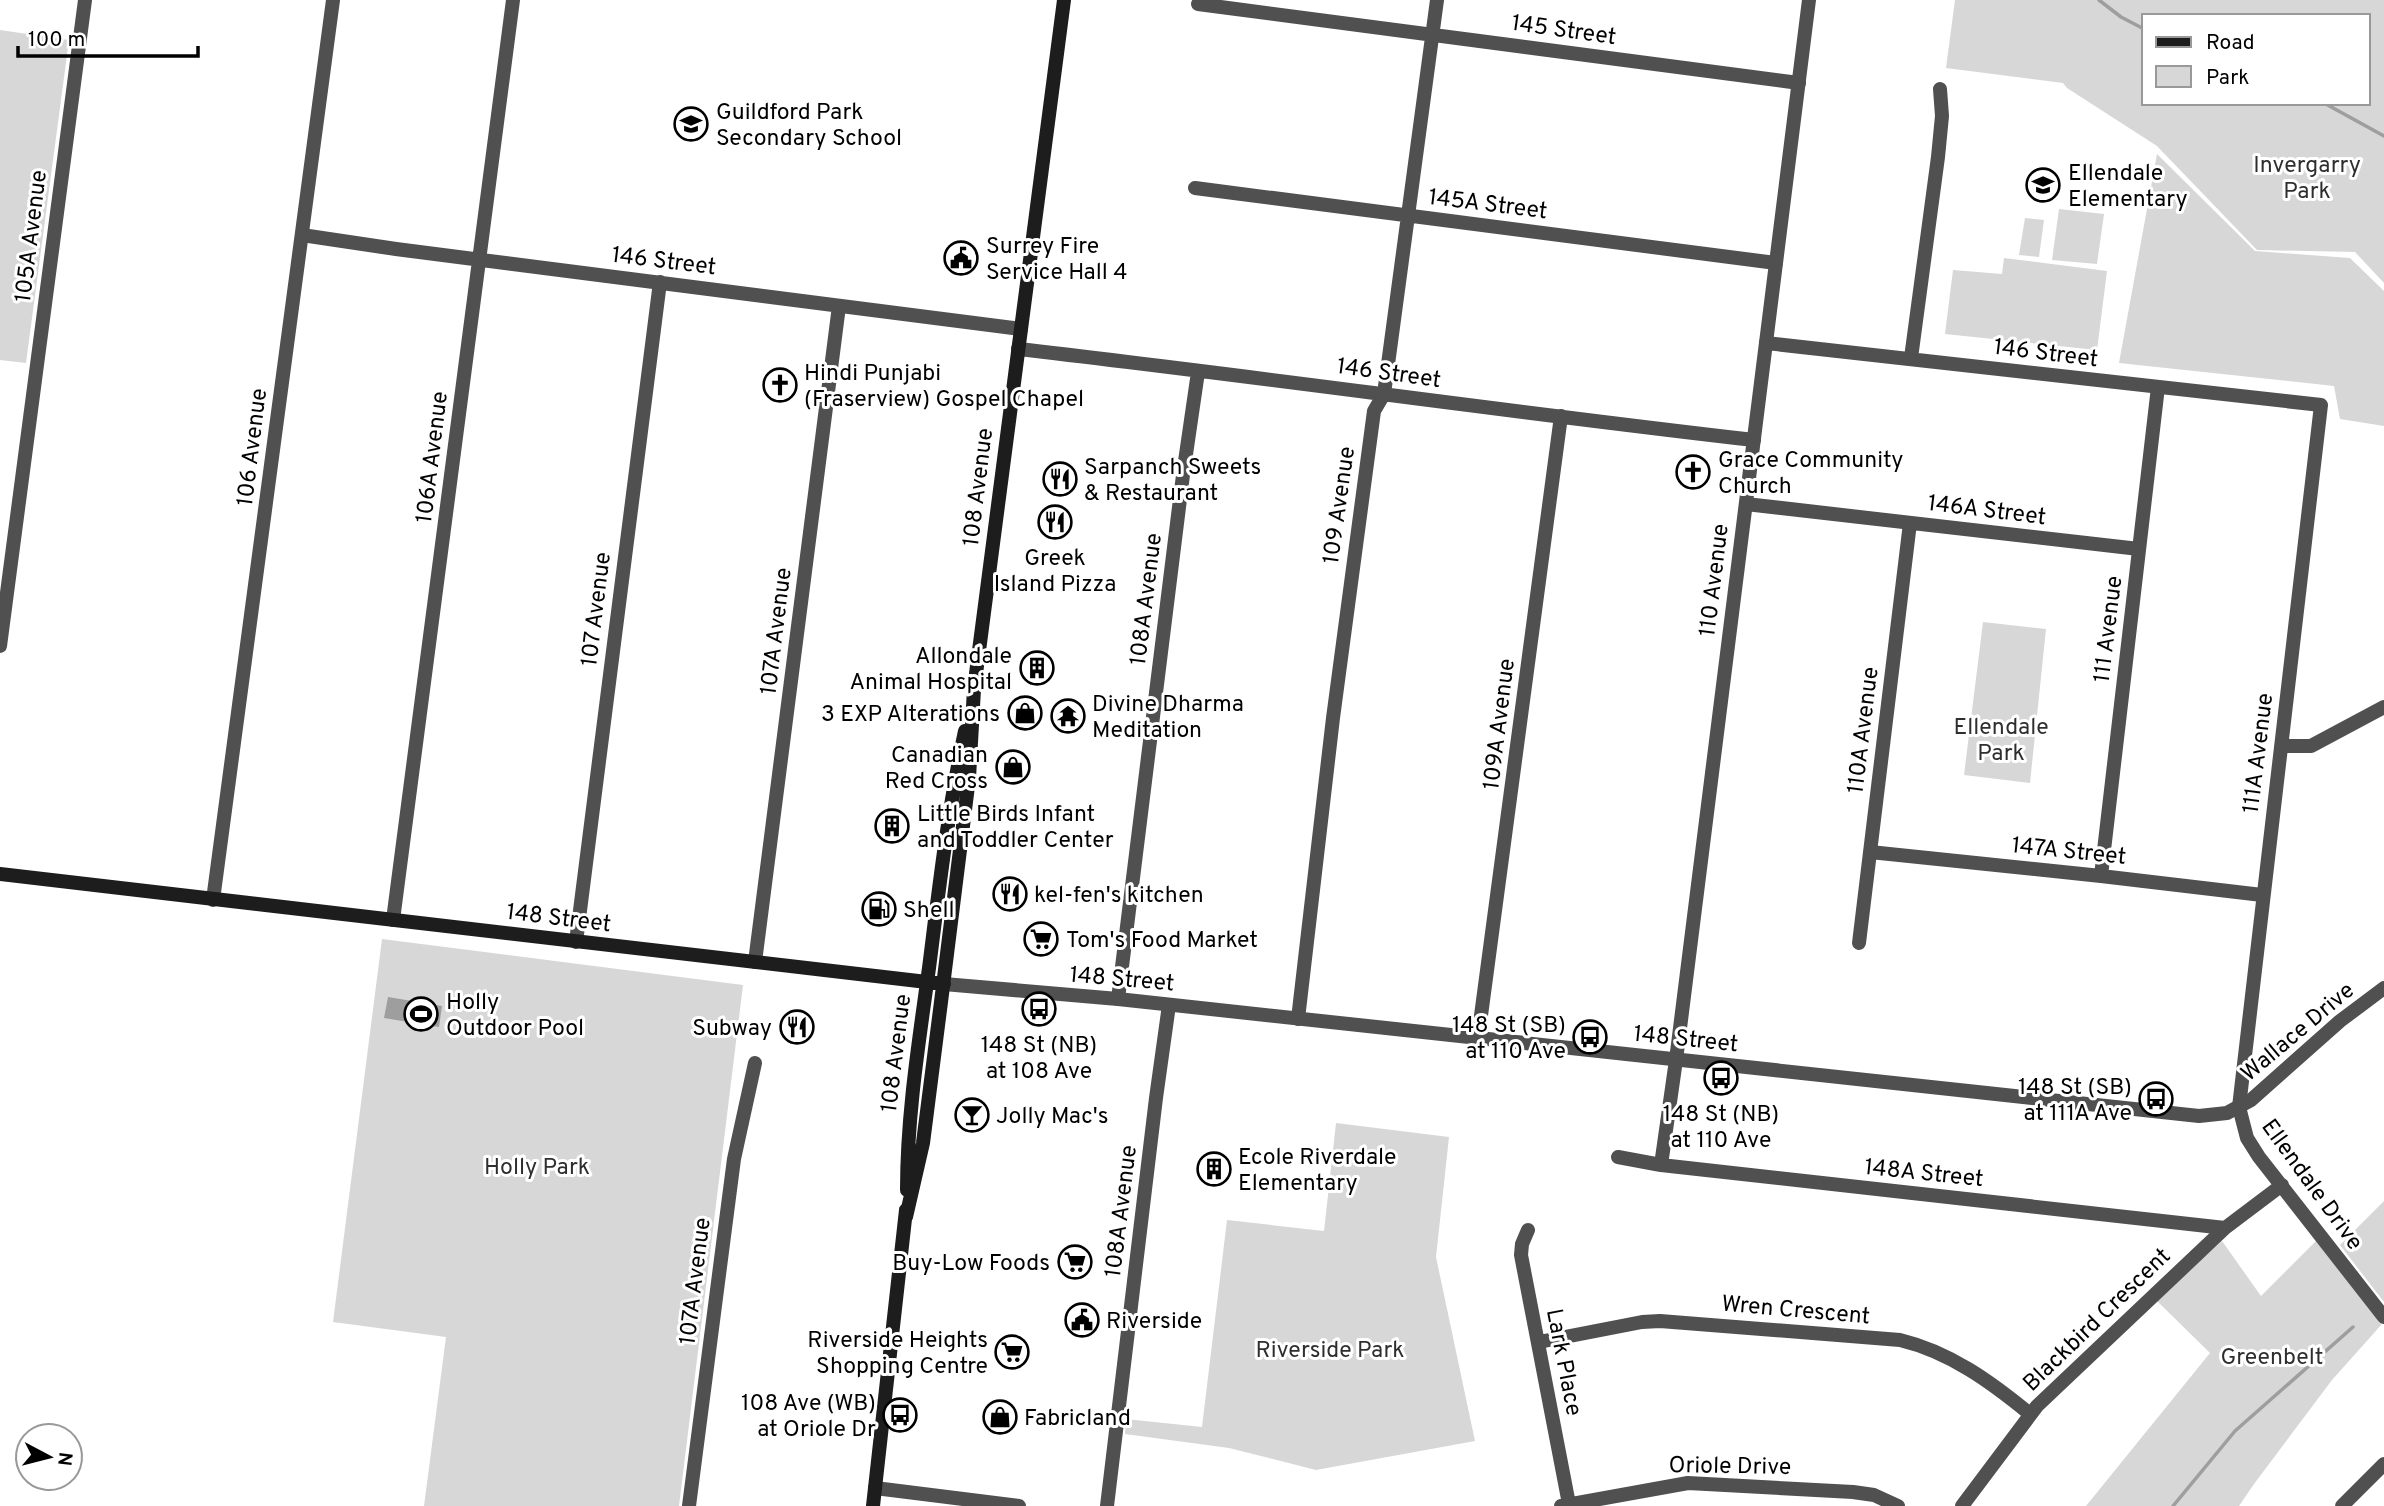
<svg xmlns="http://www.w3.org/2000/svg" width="2384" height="1506" viewBox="0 0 2384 1506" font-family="Overpass,sans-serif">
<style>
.green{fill:#d7d7d7;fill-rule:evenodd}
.water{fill:#9e9e9e}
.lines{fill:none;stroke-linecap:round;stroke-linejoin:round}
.stream{stroke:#9e9e9e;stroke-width:3.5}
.minor{stroke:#505050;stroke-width:14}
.tertiary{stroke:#505050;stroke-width:14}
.secondary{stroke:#1d1d1d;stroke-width:14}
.labels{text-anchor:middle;stroke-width:6;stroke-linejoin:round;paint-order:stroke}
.street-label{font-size:23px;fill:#000;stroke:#fff}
.poi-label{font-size:23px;fill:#000;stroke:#fff;text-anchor:start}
.park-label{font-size:23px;fill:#2e2e2e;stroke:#fff}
</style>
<rect width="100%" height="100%" fill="#fff"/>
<path class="green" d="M1955 0H2384V283L2355 252 2257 250 2157 146 2067 88 2063 83 1946 68ZM2144 16H2368V103H2144Z
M0 30 69 40 26 363 0 360Z
M2157 154 2255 251 2350 258 2384 291V426L2340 419 2334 386 2119 363Z
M2059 209 2104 214 2097 264 2052 260Z
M2025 218 2044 220 2039 257 2019 255Z
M2004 258 2107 271 2097 350 1945 334 1953 270 2002 274Z
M1983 622 2046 629 2030 783 1964 775Z
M382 939 743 985 679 1506H424L446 1337 333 1322Z
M1336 1123 1449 1137 1436 1257 1475 1441 1316 1470 1229 1448 1125 1434 1126 1419 1202 1427 1227 1220 1324 1231Z
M2384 1201V1302L2340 1245Z
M2222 1241 2261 1296 2316 1241 2382 1324 2332 1380 2254 1484 2239 1506H2086L2210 1353 2156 1300Z"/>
<path class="water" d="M388 997 442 1006 439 1027 384 1018Z"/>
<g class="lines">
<path class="stream" d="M2099 0 2121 17 2144 29
M2324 103 2384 136
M2173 1506 2235 1431 2353 1327"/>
<path class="minor" d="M1198 4 1799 83
M1195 188 1776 263
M302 235 396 249 1021 329
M1766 343 2321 405 2239 1107 2247 1138 2259 1157 2384 1317
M1018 349C1264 377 1508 412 1754 440
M1911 358 1938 157 1942 116 1940 89
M1746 504 2139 549
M0 646 85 0
M2281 746H2311L2384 707
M1870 852 2101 876 2262 895
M2101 876 2158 387
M213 900 333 0
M393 920 513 0
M576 942 660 282
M1859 943 1910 523
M755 962 839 306
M1118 999 1183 475 1198 372
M1298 1019 1333 718 1374 411 1384 394 1437 0
M1478 1038 1561 416
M1618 1157 1661 1165 2225 1228
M1661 1165 1676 1060
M1528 1230 1522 1244 1521 1255 1569 1504
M1539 1342 1642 1322 1660 1321 1900 1340C1950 1352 1991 1382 2030 1414
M875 1488 1019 1506
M689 1506 734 1159 755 1063
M1107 1506 1156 1098 1169 1005
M1561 1506 1688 1483 1853 1492 1874 1495 1898 1506
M1962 1506 2037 1406 2225 1228 2282 1185
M2342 1506 2384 1464"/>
<path class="tertiary" d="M944 984 1118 999 2199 1116 2227 1113 2251 1100 2340 1021 2384 988
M1676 1060 1809 0"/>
<path class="secondary" d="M0 874 944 984
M907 1190C907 1115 919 1041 929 968 939 889 948 809 965 731
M906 1217 923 1143 941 1002 969 778 974 689 1064 0
M873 1506 906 1210"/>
</g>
<defs>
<symbol id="school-ring" viewBox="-11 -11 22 22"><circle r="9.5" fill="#fff" stroke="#000" stroke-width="1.5"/><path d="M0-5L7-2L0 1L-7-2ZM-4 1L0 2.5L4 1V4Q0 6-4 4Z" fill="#000"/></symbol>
<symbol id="civic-ring" viewBox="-11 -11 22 22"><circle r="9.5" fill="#fff" stroke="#000" stroke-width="1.5"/><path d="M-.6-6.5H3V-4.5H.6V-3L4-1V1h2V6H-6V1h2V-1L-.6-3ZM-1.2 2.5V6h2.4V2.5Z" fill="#000"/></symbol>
<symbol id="church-ring" viewBox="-11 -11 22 22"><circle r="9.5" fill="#fff" stroke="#000" stroke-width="1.5"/><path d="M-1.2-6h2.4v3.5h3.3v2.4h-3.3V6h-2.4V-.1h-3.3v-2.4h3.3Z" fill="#000"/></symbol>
<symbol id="restaurant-ring" viewBox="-11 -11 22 22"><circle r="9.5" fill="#fff" stroke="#000" stroke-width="1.5"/><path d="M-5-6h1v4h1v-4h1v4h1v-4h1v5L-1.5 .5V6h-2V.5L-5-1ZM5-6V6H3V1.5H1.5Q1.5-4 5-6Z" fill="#000"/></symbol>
<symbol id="building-ring" viewBox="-11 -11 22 22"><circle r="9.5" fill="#fff" stroke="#000" stroke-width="1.5"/><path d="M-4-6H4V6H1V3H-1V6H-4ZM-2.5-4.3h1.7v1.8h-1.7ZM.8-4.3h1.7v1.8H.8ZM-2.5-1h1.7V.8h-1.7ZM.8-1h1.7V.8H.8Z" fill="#000"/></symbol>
<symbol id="shop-ring" viewBox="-11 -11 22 22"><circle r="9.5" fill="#fff" stroke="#000" stroke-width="1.5"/><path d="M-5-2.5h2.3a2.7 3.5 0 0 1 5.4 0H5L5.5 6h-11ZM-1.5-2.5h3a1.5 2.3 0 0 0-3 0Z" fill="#000"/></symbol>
<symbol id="temple-ring" viewBox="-11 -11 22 22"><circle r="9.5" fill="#fff" stroke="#000" stroke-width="1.5"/><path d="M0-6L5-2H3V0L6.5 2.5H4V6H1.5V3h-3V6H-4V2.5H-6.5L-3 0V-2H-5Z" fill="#000"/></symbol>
<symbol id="fuel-ring" viewBox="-11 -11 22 22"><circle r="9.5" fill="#fff" stroke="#000" stroke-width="1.5"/><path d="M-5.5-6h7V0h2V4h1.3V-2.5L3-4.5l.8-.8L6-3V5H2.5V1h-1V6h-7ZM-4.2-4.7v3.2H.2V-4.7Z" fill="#000"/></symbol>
<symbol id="supermarket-ring" viewBox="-11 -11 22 22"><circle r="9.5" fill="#fff" stroke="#000" stroke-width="1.5"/><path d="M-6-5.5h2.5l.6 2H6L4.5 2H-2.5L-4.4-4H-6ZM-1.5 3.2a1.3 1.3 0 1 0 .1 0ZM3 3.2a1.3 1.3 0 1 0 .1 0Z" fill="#000"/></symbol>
<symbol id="bus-ring" viewBox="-11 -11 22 22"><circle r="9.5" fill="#fff" stroke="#000" stroke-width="1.5"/><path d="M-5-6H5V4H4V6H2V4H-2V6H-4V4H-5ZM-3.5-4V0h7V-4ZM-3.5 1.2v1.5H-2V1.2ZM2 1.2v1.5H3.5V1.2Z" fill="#000"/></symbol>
<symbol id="stadium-ring" viewBox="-11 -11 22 22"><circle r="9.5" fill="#fff" stroke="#000" stroke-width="1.5"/><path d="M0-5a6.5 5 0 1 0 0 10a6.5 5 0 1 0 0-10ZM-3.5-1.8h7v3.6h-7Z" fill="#000"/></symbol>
<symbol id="bar-ring" viewBox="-11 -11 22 22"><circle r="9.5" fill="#fff" stroke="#000" stroke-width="1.5"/><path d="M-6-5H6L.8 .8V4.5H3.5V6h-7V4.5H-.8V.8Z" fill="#000"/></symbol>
</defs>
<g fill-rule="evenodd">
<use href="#school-ring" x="672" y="105" width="38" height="38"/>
<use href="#school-ring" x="2024" y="166" width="38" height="38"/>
<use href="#civic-ring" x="942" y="239" width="38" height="38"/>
<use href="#church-ring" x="761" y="366" width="38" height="38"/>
<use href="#church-ring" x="1674" y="453" width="38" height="38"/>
<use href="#restaurant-ring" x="1041" y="460" width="38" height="38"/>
<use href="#restaurant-ring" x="1036" y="503" width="38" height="38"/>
<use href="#building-ring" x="1018" y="649" width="38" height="38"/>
<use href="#shop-ring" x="1006" y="694" width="38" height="38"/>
<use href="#temple-ring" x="1049" y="697" width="38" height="38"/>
<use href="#shop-ring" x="994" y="748" width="38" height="38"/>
<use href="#building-ring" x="873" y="807" width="38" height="38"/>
<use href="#restaurant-ring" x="991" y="875" width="38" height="38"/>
<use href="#fuel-ring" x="860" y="890" width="38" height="38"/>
<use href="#supermarket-ring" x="1022" y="920" width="38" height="38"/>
<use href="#bus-ring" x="1020" y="990" width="38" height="38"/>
<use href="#stadium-ring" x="402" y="995" width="38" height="38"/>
<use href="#restaurant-ring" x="778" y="1008" width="38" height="38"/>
<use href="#bus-ring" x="1571" y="1018" width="38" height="38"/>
<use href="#bus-ring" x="1702" y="1059" width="38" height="38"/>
<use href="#bus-ring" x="2137" y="1080" width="38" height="38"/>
<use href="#bar-ring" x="953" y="1096" width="38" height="38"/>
<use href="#building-ring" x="1195" y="1150" width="38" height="38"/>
<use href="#supermarket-ring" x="1056" y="1243" width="38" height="38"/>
<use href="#civic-ring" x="1063" y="1301" width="38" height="38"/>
<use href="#supermarket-ring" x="993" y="1333" width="38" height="38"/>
<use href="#bus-ring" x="881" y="1396" width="38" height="38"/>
<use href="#shop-ring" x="981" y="1398" width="38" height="38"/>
</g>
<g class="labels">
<g class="street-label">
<text transform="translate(1564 29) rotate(8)" y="8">145 Street</text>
<text transform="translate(1488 203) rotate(7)" y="8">145A Street</text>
<text transform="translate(30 236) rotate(-83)" y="8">105A Avenue</text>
<text transform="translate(664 260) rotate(7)" y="8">146 Street</text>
<text transform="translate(2046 352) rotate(7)" y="8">146 Street</text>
<text transform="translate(1389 372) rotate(8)" y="8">146 Street</text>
<text transform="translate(251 447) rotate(-83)" y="8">106 Avenue</text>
<text transform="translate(431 457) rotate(-83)" y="8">106A Avenue</text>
<text transform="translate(977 487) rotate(-83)" y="8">108 Avenue</text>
<text transform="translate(1338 505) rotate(-82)" y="8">109 Avenue</text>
<text transform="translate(1987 509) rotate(7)" y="8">146A Street</text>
<text transform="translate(1713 580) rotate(-83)" y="8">110 Avenue</text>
<text transform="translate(1145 599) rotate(-83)" y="8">108A Avenue</text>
<text transform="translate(595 609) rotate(-83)" y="8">107 Avenue</text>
<text transform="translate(2107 629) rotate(-83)" y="8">111 Avenue</text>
<text transform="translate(775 631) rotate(-83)" y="8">107A Avenue</text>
<text transform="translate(1498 724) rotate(-83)" y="8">109A Avenue</text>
<text transform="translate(1862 730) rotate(-83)" y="8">110A Avenue</text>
<text transform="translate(2257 753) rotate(-83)" y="8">111A Avenue</text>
<text transform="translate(2069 850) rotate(6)" y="8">147A Street</text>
<text transform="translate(559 917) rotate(7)" y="8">148 Street</text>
<text transform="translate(1122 978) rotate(5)" y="8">148 Street</text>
<text transform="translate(2297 1031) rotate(-40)" y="8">Wallace Drive</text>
<text transform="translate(1686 1038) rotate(6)" y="8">148 Street</text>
<text transform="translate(895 1053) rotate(-83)" y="8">108 Avenue</text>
<text transform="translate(1924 1172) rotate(6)" y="8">148A Street</text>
<text transform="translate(2313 1184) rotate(54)" y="8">Ellendale Drive</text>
<text transform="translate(1120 1211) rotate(-83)" y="8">108A Avenue</text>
<text transform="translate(694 1281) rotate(-83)" y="8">107A Avenue</text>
<text transform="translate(1796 1309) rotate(5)" y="8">Wren Crescent</text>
<text transform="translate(2096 1319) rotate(-44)" y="8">Blackbird Crescent</text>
<text transform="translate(1565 1362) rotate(79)" y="8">Lark Place</text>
<text transform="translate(1730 1465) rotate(1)" y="8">Oriole Drive</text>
</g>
<g class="poi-label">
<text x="716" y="119">Guildford Park<tspan x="716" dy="26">Secondary School</tspan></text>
<text x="2068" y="180">Ellendale<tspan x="2068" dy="26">Elementary</tspan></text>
<text x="986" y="253">Surrey Fire<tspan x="986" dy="26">Service Hall 4</tspan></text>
<text x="804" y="380">Hindi Punjabi<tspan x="804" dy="26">(Fraserview) Gospel Chapel</tspan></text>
<text x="1718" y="467">Grace Community<tspan x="1718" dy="26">Church</tspan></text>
<text x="1084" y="474">Sarpanch Sweets<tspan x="1084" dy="26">&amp; Restaurant</tspan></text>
<text x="1055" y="565" text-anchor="middle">Greek<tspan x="1055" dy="26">Island Pizza</tspan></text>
<text x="1012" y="663" text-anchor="end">Allondale<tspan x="1012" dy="26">Animal Hospital</tspan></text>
<text x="1092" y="711">Divine Dharma<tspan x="1092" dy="26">Meditation</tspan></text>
<text x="1000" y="721" text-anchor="end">3 EXP Alterations</text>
<text x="988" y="762" text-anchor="end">Canadian<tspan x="988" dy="26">Red Cross</tspan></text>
<text x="917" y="821">Little Birds Infant<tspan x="917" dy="26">and Toddler Center</tspan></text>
<text x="1034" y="902">kel-fen's kitchen</text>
<text x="903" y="917">Shell</text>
<text x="1066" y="947">Tom's Food Market</text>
<text x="446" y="1009">Holly<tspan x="446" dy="26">Outdoor Pool</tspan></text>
<text x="1566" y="1032" text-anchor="end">148 St (SB)<tspan x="1566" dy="26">at 110 Ave</tspan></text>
<text x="772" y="1035" text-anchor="end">Subway</text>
<text x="1039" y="1052" text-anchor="middle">148 St (NB)<tspan x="1039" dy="26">at 108 Ave</tspan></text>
<text x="2132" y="1094" text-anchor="end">148 St (SB)<tspan x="2132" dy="26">at 111A Ave</tspan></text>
<text x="1721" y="1121" text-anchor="middle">148 St (NB)<tspan x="1721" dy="26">at 110 Ave</tspan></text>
<text x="996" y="1123">Jolly Mac's</text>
<text x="1238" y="1164">Ecole Riverdale<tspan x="1238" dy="26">Elementary</tspan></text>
<text x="1050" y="1270" text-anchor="end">Buy-Low Foods</text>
<text x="1106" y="1328">Riverside</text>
<text x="988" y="1347" text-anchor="end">Riverside Heights<tspan x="988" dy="26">Shopping Centre</tspan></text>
<text x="876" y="1410" text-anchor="end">108 Ave (WB)<tspan x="876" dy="26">at Oriole Dr</tspan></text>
<text x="1024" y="1425">Fabricland</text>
</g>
<g class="park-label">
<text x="2307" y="172">Invergarry<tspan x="2307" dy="26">Park</tspan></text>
<text x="2001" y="734">Ellendale<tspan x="2001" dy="26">Park</tspan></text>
<text x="537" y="1174">Holly Park</text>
<text x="1330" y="1357">Riverside Park</text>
<text x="2272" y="1364">Greenbelt</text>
</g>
</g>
<rect x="2142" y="14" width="228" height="91" fill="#ffffff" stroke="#999999" stroke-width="2"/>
<rect x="2156" y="37" width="35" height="10" fill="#1d1d1d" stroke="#999999" stroke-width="2"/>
<text x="2206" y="49" font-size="21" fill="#000000">Road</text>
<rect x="2156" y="66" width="35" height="21" fill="#d7d7d7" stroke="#999999" stroke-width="2"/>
<text x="2206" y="84" font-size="21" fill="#000000">Park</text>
<g transform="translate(49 1457) rotate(97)"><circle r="33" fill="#ffffff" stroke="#999999" stroke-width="2"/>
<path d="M0-5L12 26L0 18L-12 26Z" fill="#000000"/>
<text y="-10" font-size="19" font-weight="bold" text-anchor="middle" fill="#000000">N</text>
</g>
<path d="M18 46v10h180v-10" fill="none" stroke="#000000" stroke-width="3.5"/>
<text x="28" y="46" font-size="21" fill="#000000" stroke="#ffffff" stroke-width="5" paint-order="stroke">100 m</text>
</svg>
